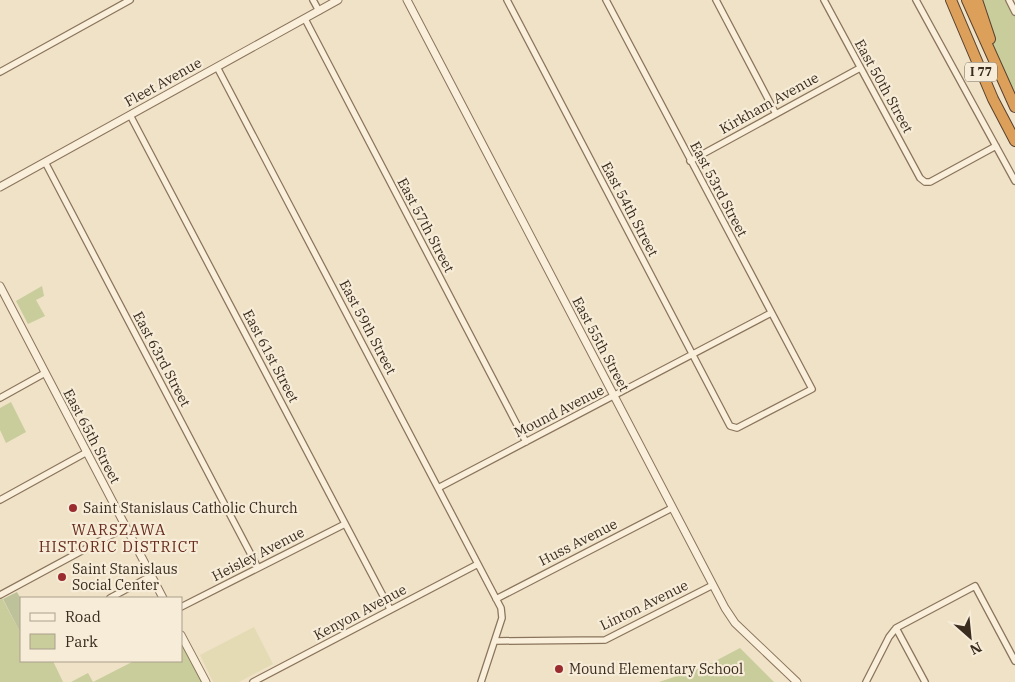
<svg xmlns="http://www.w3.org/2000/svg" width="1015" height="682" viewBox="0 0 1015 682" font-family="'IBM Plex Serif',serif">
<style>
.farmland{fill:#e4dbb5}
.green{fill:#c8cd9b}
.cemetery{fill:#bec29a}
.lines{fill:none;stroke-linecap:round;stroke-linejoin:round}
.minor-casing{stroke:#8b745c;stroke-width:8}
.tertiary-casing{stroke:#8b745c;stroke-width:9}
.motorway-casing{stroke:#594230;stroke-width:12}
.minor{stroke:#f9efdb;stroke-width:5.5}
.tertiary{stroke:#f9efdb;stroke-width:7}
.motorway{stroke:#dca05a;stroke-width:10}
.poi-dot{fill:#9a2c30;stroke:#f6ecd7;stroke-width:2}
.labels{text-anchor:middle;stroke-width:4.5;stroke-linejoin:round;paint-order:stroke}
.shield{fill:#f6ecd7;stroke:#736657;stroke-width:1}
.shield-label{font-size:12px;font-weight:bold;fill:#3b2c20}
.street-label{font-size:14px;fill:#3b2c20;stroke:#f6ecd7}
.poi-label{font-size:14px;fill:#3b2c20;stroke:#f6ecd7;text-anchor:start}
.neighbourhood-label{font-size:15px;letter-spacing:1px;fill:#682d1f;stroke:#f6ecd7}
</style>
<rect width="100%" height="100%" fill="#efe2c7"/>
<path class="farmland" d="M254 627 273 664 239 682H213L200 655Z"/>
<path class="green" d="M977 0H1009L1015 12V107L1001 73Z
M42 286 44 296 36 300 45 316 28 324 16 301Z
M11 402 26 432 6 443 0 430V408Z
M2 598 21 634V661H53L63 682H0V600Z
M181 643 202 682H71L88 673 93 682 134 661H181Z
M740 648 774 682H659L704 667Z"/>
<path class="cemetery" d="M17 592 21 599V634L3 599Z"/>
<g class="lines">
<defs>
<path id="minor" d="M313 0 319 11
M507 0 730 426 737 428 812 389 606 0
M716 0 776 114
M824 0 920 178 925 182H930L996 146
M916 0 1015 181
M1009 0 1015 12
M305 19 526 442
M217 67 501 608 502 618 481 682
M0 72 130 0
M130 115 390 609
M690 161 860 68
M45 162 258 568
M0 398 45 373
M438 488 771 313
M0 500 87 452
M0 595 126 527
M110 598 151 576
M496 599 672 508
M181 607 345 524
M896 628 925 682
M495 641 605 640 713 585
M253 682 478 564
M866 682 889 637 896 628 975 586 1015 661"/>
<path id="tertiary" d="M407 0 725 608 735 623 797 682
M0 187 338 0
M0 286 163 598
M181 635 206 682"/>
<path id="motorway" d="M951 0 993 99 1015 141
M967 0 1015 107
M977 0 990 39"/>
</defs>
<use href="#minor" class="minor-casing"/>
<use href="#tertiary" class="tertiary-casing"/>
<use href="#motorway" class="motorway-casing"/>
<use href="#minor" class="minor"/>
<use href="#tertiary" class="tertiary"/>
<use href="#motorway" class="motorway"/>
</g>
<g class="poi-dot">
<circle cx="73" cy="508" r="5"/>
<circle cx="62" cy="577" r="5"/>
<circle cx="559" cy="669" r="5"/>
</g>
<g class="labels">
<rect class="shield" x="965" y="62.5" width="32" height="19" rx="4"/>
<g class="shield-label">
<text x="981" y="76">I 77</text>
</g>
<g class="street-label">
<text transform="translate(163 82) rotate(-29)" y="5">Fleet Avenue</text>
<text transform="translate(884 86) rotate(61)" y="5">East 50th Street</text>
<text transform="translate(769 103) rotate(-29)" y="5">Kirkham Avenue</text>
<text transform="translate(719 189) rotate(62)" y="5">East 53rd Street</text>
<text transform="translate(630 209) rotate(62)" y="5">East 54th Street</text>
<text transform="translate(426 225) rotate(62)" y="5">East 57th Street</text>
<text transform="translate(368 327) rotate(62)" y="5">East 59th Street</text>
<text transform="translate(601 344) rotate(62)" y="5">East 55th Street</text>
<text transform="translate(271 356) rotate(62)" y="5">East 61st Street</text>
<text transform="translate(162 359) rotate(62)" y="5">East 63rd Street</text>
<text transform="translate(559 411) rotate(-27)" y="5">Mound Avenue</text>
<text transform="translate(92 436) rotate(62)" y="5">East 65th Street</text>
<text transform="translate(578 542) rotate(-27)" y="5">Huss Avenue</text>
<text transform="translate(258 554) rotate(-27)" y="5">Heisley Avenue</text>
<text transform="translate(644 605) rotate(-26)" y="5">Linton Avenue</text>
<text transform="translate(360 612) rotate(-28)" y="5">Kenyon Avenue</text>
</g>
<g class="poi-label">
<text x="83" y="513">Saint Stanislaus Catholic Church</text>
<text x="72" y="574">Saint Stanislaus<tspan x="72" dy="16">Social Center</tspan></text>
<text x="569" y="674">Mound Elementary School</text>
</g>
<g class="neighbourhood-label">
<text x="119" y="535">WARSZAWA<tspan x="119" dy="17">HISTORIC DISTRICT</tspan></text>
</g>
</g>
<rect x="20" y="597" width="162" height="65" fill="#f6ecd7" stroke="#ab9f8e"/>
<rect x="30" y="613" width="25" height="8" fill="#f9efdb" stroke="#ab9f8e"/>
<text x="65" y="622" font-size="15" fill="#3b2c20">Road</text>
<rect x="30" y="634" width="25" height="15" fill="#c8cd9b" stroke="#ab9f8e"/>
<text x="65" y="647" font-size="15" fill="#3b2c20">Park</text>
<g transform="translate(970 637) rotate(153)" stroke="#f6ecd7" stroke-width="4" paint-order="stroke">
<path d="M0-4L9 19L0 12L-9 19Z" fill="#3b2c20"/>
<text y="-8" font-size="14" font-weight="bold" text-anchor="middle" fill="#3b2c20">N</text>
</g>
</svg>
